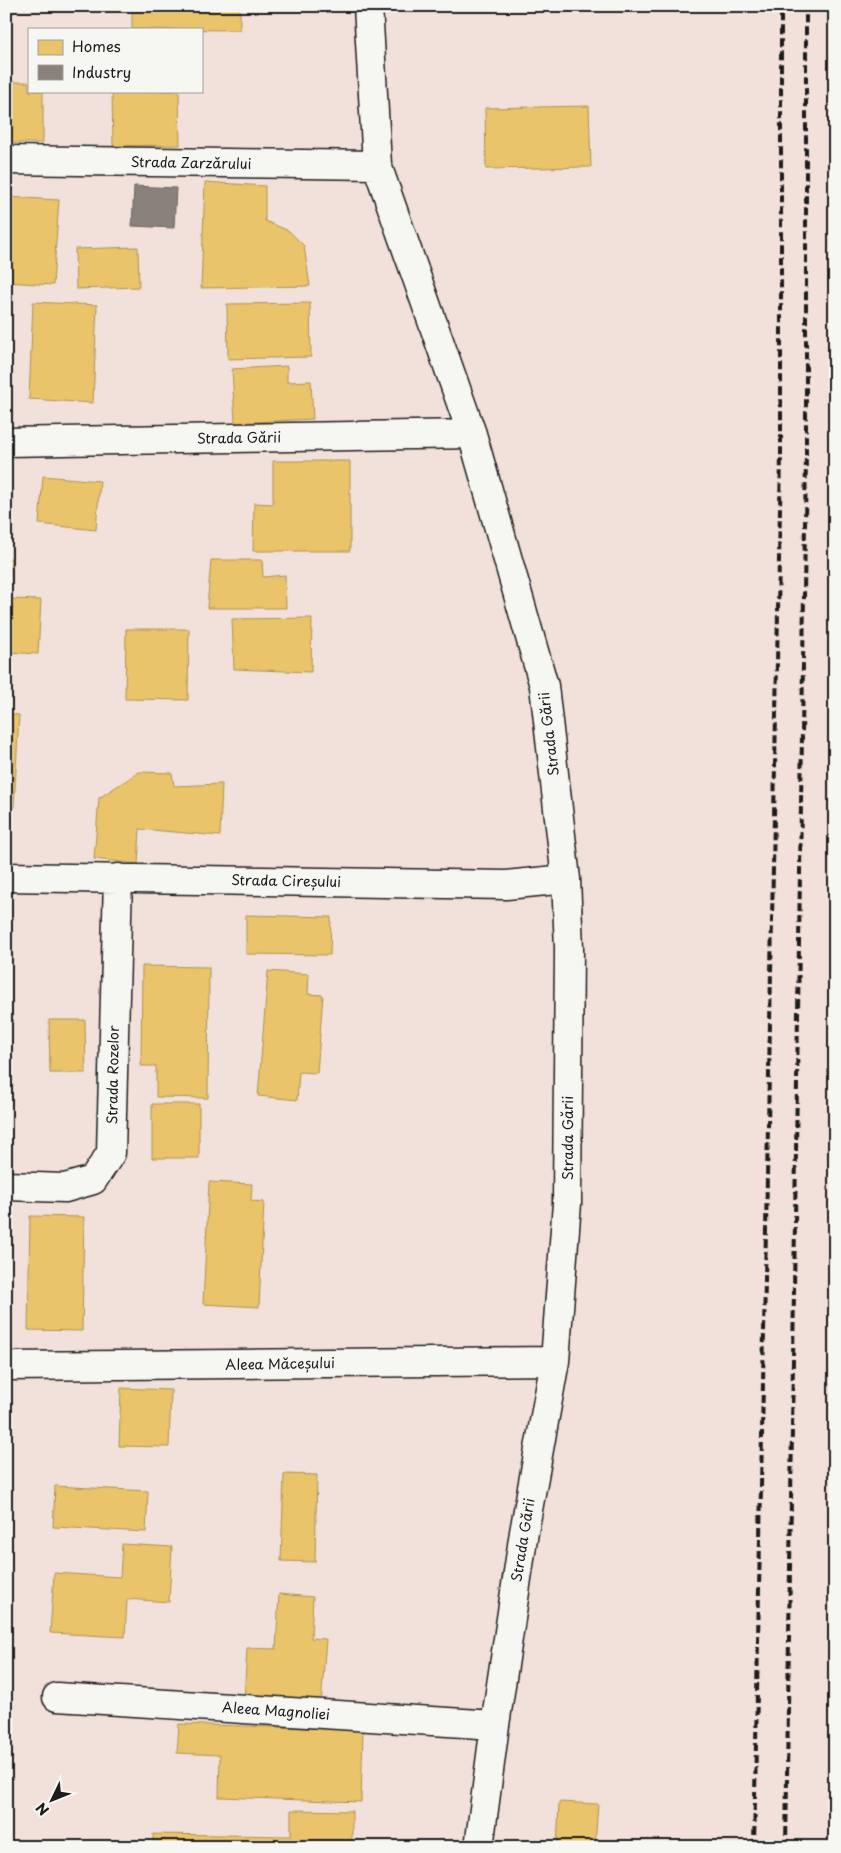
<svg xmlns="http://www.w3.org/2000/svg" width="841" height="1853" viewBox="0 0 841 1853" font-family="'Playpen Sans',sans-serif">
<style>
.homes{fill:#e9c46a;stroke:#ac9253}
.industry{fill:#8a817c;stroke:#69635f}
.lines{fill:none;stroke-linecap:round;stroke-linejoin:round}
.minor-casing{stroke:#1c1c1c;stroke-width:31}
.minor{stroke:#f6f6f2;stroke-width:28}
.rail{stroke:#1c1c1c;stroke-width:4;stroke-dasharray:8 4;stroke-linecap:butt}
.labels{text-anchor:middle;stroke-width:5;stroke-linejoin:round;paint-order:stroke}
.street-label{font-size:14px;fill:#1c1c1c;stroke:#f6f6f2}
</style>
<rect width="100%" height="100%" fill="#f2e1da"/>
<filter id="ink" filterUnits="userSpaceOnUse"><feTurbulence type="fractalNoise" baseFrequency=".02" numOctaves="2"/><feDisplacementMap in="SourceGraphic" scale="10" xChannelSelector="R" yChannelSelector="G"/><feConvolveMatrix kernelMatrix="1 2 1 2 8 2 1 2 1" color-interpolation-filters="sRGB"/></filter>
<g filter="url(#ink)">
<path class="homes" d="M132 6H240V30L132 29Z
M6 82H29V91H43V143H6Z
M112 91H179L180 145 113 146Z
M589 106 591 167 486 169 485 108Z
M205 182 265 186V221L289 231 304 246 310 286 201 288Z
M6 197 59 200 53 285 6 282Z
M138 247 139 287 76 289 75 249Z
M33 302 97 305 93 403 29 399Z
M310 303 311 357 228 359 227 304Z
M287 366V382L311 381 313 419 235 423 232 369Z
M273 461H350V551H253L254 503 273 504Z
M43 476 100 481 96 530 39 524Z
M6 558H11L9 599 41 600 38 654 6 652Z
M211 560H262L263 577 285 575 286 608H207Z
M312 618 311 672 234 669 232 619Z
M126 629H189L188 700 125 699Z
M6 714 19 715 14 807H6Z
M139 772 172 773 174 786 222 784 220 836 140 829 138 864 94 859 99 798Z
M246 915 331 917 330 955 246 954Z
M6 953H9L6 1021Z
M142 966 209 967 208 1098 156 1097V1066H141Z
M268 971 309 974 308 994 323 995 317 1073 299 1072 297 1100 258 1096Z
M49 1020H85L86 1073H50Z
M152 1104H199V1158H152Z
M209 1182 252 1184 251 1201 264 1202 259 1307 203 1304Z
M30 1216 84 1217 82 1331 28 1330Z
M121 1388 171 1390 169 1447 119 1446Z
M284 1474 317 1475 315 1562 281 1561Z
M55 1486 148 1491 146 1532 53 1527Z
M122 1544 172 1547 169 1602 127 1599 125 1637 50 1633 54 1573 120 1577Z
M279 1594 313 1597 311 1638 326 1639 321 1705 244 1700 247 1648 276 1649Z
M179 1724 363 1730 361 1802 219 1797 220 1755 177 1753Z
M559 1802 598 1804 595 1847H557Z
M291 1810 352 1811V1847H153V1834L291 1836Z"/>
<path class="industry" d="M134 186 176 188 174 228 132 226Z"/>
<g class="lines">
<defs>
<path id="minor" d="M368 6 377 165 472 434 544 686 566 879 569 948 567 1203 555 1361 524 1532 495 1725 479 1847
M6 160 377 165
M6 442 472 434
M6 877 506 885 566 879
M6 1186 65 1188 93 1180 111 1153 118 878
M6 1366 555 1361
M57 1697 495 1725"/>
</defs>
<use href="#minor" class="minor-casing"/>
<use href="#minor" class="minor"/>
<path class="rail" d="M754 1847 781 456V6
M786 1847 806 456V6"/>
</g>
</g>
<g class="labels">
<g class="street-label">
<text transform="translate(191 163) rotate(1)" y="5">Strada Zarzărului</text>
<text transform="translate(239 438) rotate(-1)" y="5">Strada Gării</text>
<text transform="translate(549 734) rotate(-97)" y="5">Strada Gării</text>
<text transform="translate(286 881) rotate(1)" y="5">Strada Cireșului</text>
<text transform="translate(113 1075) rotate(-89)" y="5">Strada Rozelor</text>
<text transform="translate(568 1138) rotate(-90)" y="5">Strada Gării</text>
<text transform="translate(280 1364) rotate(-1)" y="5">Aleea Măceșului</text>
<text transform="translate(523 1540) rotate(-81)" y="5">Strada Gării</text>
<text transform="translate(276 1711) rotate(4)" y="5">Aleea Magnoliei</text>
</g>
</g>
<rect width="841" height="1853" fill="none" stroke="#f6f6f2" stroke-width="25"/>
<rect x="12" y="12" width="816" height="1828" fill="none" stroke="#1c1c1c" stroke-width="2" filter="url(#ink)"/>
<rect x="28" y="28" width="175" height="65" fill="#f6f6f2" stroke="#9f9f9c"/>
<rect x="38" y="40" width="25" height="15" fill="#e9c46a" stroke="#9f9f9c"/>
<text x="72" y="52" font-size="15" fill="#1c1c1c">Homes</text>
<rect x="38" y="65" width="25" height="15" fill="#8a817c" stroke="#9f9f9c"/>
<text x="72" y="78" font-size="15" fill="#1c1c1c">Industry</text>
<g transform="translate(52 1800) rotate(227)" stroke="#f6f6f2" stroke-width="4" paint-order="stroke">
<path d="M0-4L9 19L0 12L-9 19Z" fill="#1c1c1c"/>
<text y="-8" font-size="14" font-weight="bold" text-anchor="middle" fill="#1c1c1c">N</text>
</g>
</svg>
